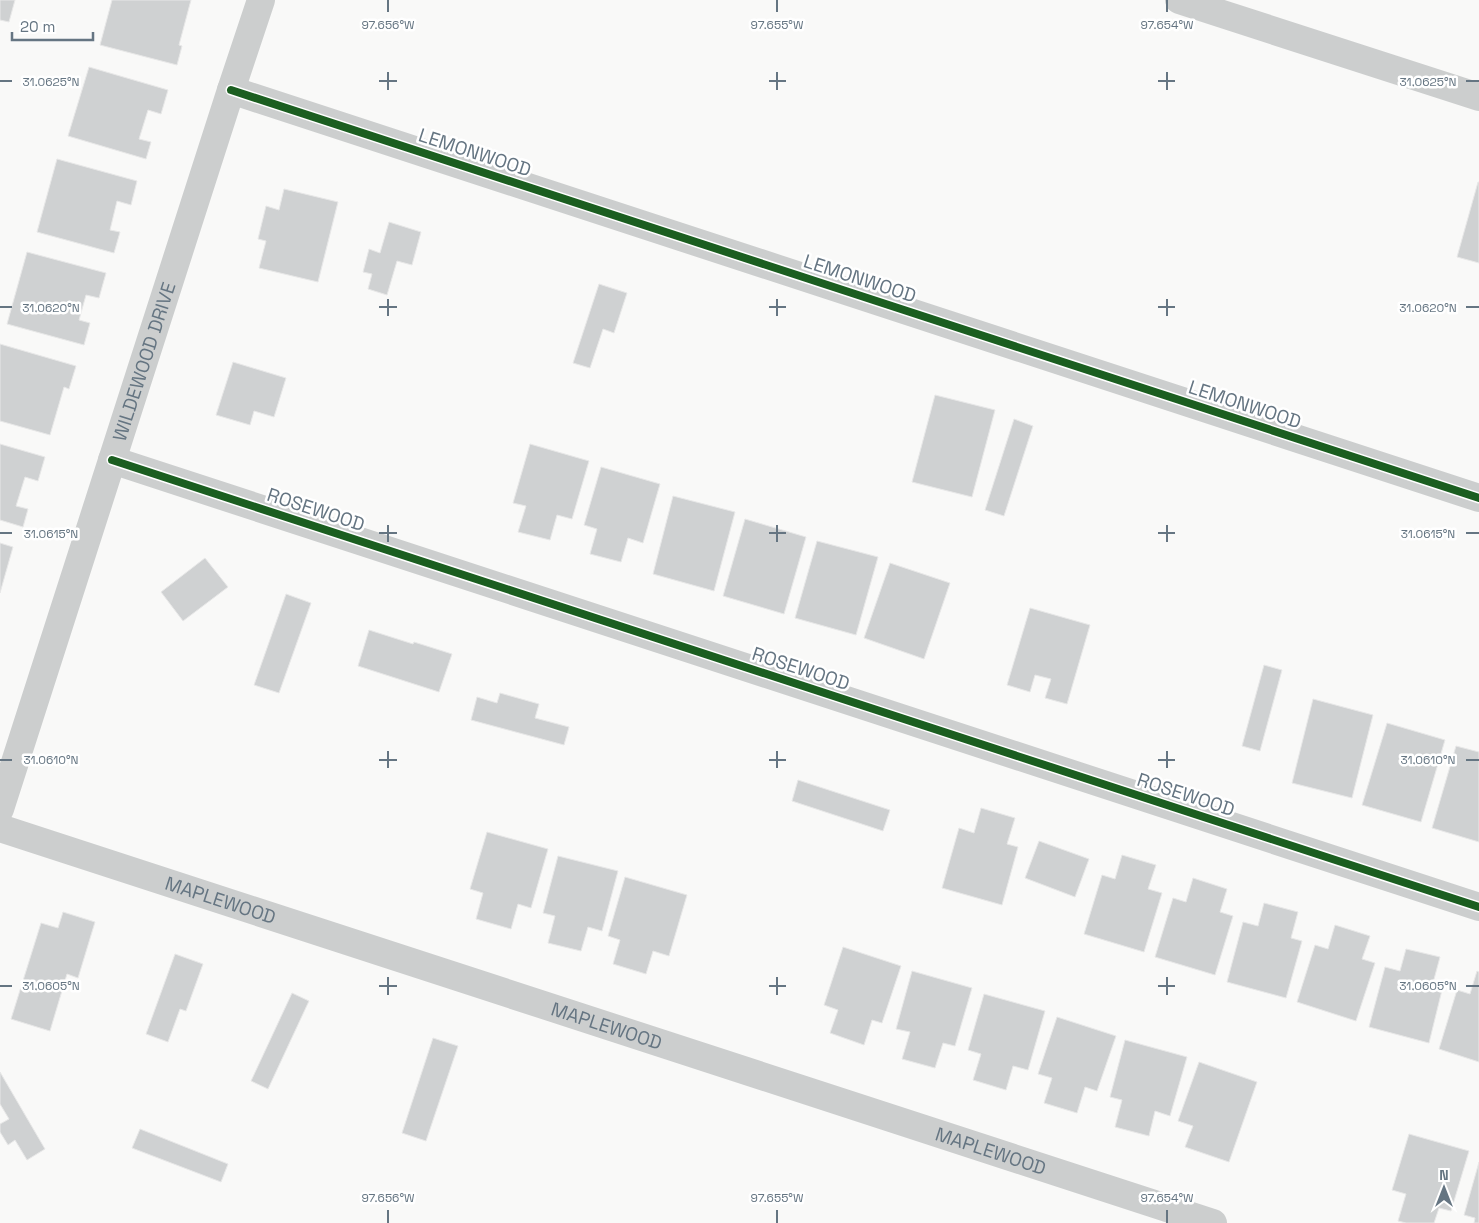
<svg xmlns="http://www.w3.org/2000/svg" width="1479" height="1223" viewBox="0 0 1479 1223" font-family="'Space Grotesk',sans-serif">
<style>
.building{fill:#cfd1d2;stroke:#e8e8e8}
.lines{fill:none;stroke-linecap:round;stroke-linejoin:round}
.street{stroke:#cccece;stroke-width:28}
.cycleway-casing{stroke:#fff;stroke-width:11}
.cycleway{stroke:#1b5e20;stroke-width:8}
.ticks{fill:none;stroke:#657582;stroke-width:2}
.labels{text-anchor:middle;stroke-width:5;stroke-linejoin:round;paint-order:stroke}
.street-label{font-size:19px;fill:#657582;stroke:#fff}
.ticks-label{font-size:12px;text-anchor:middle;fill:#657582;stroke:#fff;stroke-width:5;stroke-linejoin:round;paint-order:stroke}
</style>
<rect width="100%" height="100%" fill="#f9f9f8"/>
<path class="building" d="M0 0H15L9 22 0 20Z
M112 0H191L179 45 182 46 177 65 100 45Z
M89 67 168 90 161 114 148 110 139 139 151 142 146 159 68 136Z
M57 159 137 181 131 205 117 201 110 230 120 232 114 253 37 232Z
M1478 182H1479V263L1457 257Z
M284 189 338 202 318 282 259 268 266 241 258 239 266 206 279 210Z
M389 222 421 232 412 265 397 261 387 295 368 289 372 274 363 272 369 249 380 253Z
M27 252 106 273 99 298 86 295 79 320 90 323 84 345 7 324Z
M599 284 627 293 614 333 603 329 590 368 573 363Z
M0 344 76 366 69 389 64 387 50 435 0 421Z
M233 362 286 378 274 417 254 411 250 425 216 415Z
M935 395 995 410 972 497 912 482Z
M1014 419 1033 426 1004 516 985 510Z
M0 444 45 457 38 481 25 477 16 506 28 509 23 527 0 520Z
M530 444 589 461 572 519 557 515 550 540 518 532 526 506 513 503Z
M601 467 660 484 643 543 628 538 621 562 590 554 597 529 584 525Z
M673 496 735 512 714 591 653 574Z
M745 519 806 537 784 614 723 596Z
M817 541 878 557 856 635 795 618Z
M0 543 13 547 0 593Z
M205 558 228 587 183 621 161 592Z
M890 563 950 583 924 659 864 638Z
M286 594 311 603 279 693 254 685Z
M1030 608 1090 625 1067 704 1045 698 1051 679 1035 675 1030 692 1007 685Z
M369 630 413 644 414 642 452 654 439 692 358 666Z
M1264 665 1282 670 1260 751 1242 746Z
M500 693 539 704 535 718 569 727 564 745 471 720 477 697 497 703Z
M1313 699 1373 715 1352 798 1292 783Z
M1387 723 1445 740 1421 822 1362 805Z
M1456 746 1479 752V842L1432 828Z
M798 780 890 810 883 831 792 801Z
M981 808 1015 818 1007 844 1018 847 1002 905 942 888 959 828 974 833Z
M487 832 548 849 531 908 518 904 511 929 476 919 483 893 470 889Z
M1039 841 1089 859 1075 897 1025 878Z
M1122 855 1156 865 1148 889 1162 893 1144 952 1084 934 1102 875 1115 879Z
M558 856 618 871 602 931 588 927 581 951 548 943 555 916 543 913Z
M625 877 687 895 669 956 653 951 646 974 613 964 620 940 608 936Z
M1193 878 1227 889 1220 912 1233 916 1215 975 1155 957 1173 898 1186 902Z
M1264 903 1298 912 1291 938 1302 941 1286 998 1227 982 1243 922 1258 926Z
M63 912 95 922 78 978 67 974 50 1031 11 1019 41 923 58 928Z
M1335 925 1370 936 1362 959 1375 963 1356 1021 1297 1002 1315 945 1328 949Z
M843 947 901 966 882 1023 872 1020 864 1045 830 1033 838 1010 824 1005Z
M1406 949 1440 957 1433 983 1443 986 1429 1043 1369 1027 1385 967 1400 971Z
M175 954 203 964 186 1011 180 1009 168 1042 146 1034Z
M912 971 972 988 955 1046 943 1043 935 1068 902 1059 910 1032 896 1029Z
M1477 971 1479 972V1062L1439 1049 1457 990 1470 994Z
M292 993 309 1001 268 1089 251 1081Z
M984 994 1045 1011 1028 1070 1013 1066 1006 1090 973 1080 981 1054 968 1050Z
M1057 1017 1116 1036 1097 1091 1085 1087 1077 1113 1044 1103 1052 1078 1038 1074Z
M433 1038 458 1046 426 1141 402 1133Z
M1125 1040 1187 1057 1170 1116 1155 1111 1149 1136 1115 1127 1122 1100 1110 1097Z
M1199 1062 1257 1082 1229 1162 1185 1147 1193 1126 1178 1121Z
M0 1072 45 1149 27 1160 15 1140 8 1145 0 1132V1124L9 1119 0 1104Z
M140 1129 228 1164 221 1182 132 1148Z
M1409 1134 1469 1151 1451 1211 1439 1208 1434 1223H1406L1398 1221 1406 1194 1392 1190Z
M1479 1162V1223H1474L1475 1218 1464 1215Z"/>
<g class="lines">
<g class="street">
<path d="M1179 0 1479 97"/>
<path d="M231 90 1479 498"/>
<path d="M112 460 1479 907"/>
<path id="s1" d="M0 809 231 90 261 0"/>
<path id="s2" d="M0 828 1213 1223"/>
</g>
<defs>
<path id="cycleway" d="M231 90 1479 498
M112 460 1479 907"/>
</defs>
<use href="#cycleway" class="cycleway-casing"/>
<use href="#cycleway" class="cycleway"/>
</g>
<path class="ticks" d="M388 0V12M777 0V12M1167 0V12M388 72V90M777 72V90M1167 72V90M0 81H12M379 81H397M769 81H786M1158 81H1175M1466 81H1479M388 299V316M777 299V316M1167 299V316M0 307H12M379 307H397M769 307H786M1158 307H1175M1466 307H1479M388 525V542M777 525V542M1167 525V542M0 533H12M379 533H397M769 533H786M1158 533H1175M1466 533H1479M388 751V768M777 751V768M1167 751V768M0 760H12M379 760H397M769 760H786M1158 760H1175M1466 760H1479M388 977V995M777 977V995M1167 977V995M0 986H12M379 986H397M769 986H786M1158 986H1175M1466 986H1479M388 1210V1223M777 1210V1223M1167 1210V1223"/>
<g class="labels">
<g class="street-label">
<text transform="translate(475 152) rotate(18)" y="7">LEMONWOOD</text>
<text transform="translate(860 278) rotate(18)" y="7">LEMONWOOD</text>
<text dy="7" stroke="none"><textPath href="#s1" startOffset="470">WILDEWOOD DRIVE</textPath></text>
<text transform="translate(1245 404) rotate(18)" y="7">LEMONWOOD</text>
<text transform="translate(316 509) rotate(18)" y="7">ROSEWOOD</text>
<text transform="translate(801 668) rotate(18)" y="7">ROSEWOOD</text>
<text transform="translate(1186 794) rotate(18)" y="7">ROSEWOOD</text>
<text dy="7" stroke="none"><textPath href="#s2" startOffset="232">MAPLEWOOD</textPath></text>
<text dy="7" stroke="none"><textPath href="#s2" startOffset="638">MAPLEWOOD</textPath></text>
<text dy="7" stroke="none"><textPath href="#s2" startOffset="1042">MAPLEWOOD</textPath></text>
</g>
</g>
<g class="ticks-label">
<text x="388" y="29">97.656°W</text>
<text x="777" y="29">97.655°W</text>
<text x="1167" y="29">97.654°W</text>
<text x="51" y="86">31.0625°N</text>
<text x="1428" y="86">31.0625°N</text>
<text x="51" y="312">31.0620°N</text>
<text x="1428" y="312">31.0620°N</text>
<text x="51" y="538">31.0615°N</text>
<text x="1428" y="538">31.0615°N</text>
<text x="51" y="764">31.0610°N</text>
<text x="1428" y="764">31.0610°N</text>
<text x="51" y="990">31.0605°N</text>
<text x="1428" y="990">31.0605°N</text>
<text x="388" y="1202">97.656°W</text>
<text x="777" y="1202">97.655°W</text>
<text x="1167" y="1202">97.654°W</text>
</g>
<g transform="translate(1444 1188)" stroke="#ffffff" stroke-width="4" paint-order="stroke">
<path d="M0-4L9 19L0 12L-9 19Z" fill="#657582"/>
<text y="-8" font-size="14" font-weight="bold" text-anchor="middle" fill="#657582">N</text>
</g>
<path d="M12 32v8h81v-8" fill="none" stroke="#657582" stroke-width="2.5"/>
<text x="20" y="32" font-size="15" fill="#657582" stroke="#ffffff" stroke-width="4" paint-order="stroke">20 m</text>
</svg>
